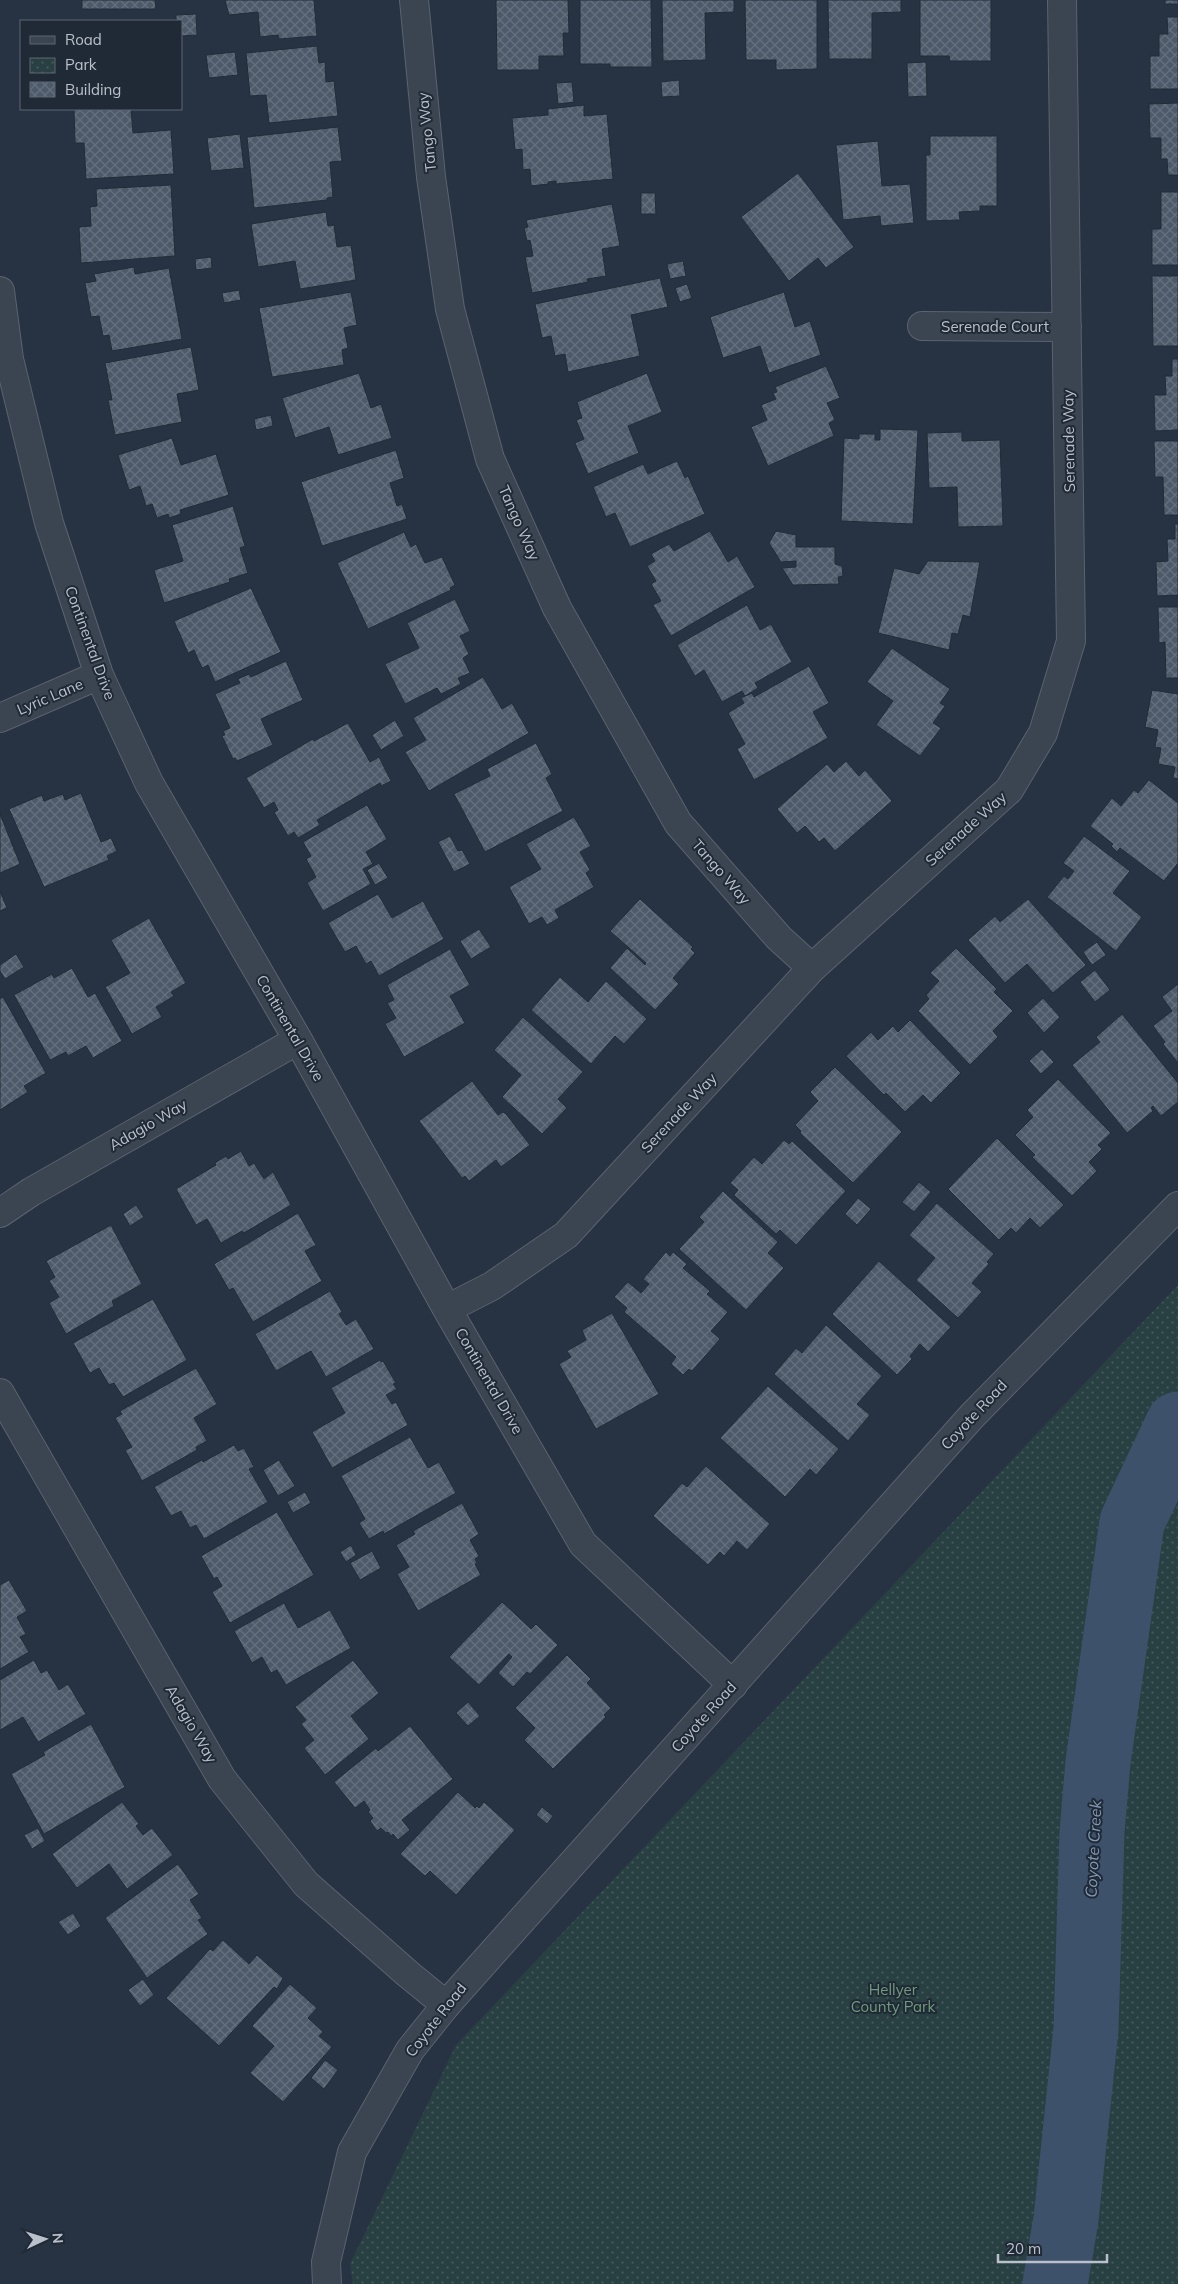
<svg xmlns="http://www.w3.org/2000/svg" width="1178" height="2284" viewBox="0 0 1178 2284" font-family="Mulish,sans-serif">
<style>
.park{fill:url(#park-dots)}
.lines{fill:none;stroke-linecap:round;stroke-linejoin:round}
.river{stroke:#3e516a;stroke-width:65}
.building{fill:url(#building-cross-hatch);stroke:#222c39}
.minor-casing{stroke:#5a636f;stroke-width:30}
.tertiary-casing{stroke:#5a636f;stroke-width:30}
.minor{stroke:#3b4551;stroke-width:28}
.tertiary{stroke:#3b4551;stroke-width:28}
.labels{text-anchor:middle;stroke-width:4;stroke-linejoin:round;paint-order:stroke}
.street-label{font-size:15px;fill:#b9c0cb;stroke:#202a37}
.park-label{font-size:15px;fill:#709b7a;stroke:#202a37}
.water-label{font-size:16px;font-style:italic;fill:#8197b2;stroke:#202a37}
</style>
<defs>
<pattern id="park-dots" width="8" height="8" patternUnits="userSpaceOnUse" patternTransform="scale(1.25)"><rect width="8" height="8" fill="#294042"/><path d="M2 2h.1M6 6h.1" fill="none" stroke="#465a5c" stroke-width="1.8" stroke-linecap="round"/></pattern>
<pattern id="building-cross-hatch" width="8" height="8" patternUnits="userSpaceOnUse" patternTransform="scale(1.25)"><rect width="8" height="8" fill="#4e5a6a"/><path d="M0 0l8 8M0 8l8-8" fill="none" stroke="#65707e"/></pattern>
</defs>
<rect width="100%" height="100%" fill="#273342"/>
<path class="park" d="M1178 1285V2284H353L350 2264 456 2045Z"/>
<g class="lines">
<path class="river" d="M1055 2284 1066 2219 1086 2029 1092 1832 1098 1762 1132 1522 1178 1424"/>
</g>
<path class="building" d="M82 0H155L156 9H82Z
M225 0H314L317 36 279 39 278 35 260 37 258 12 229 15Z
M496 0H568L569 33H563L564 56H539V70H497Z
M580 0H651L652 67H610V64H580Z
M662 0H734V12L705 13 706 60 663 61Z
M745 0H817V69L776 70V60H746Z
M828 0H901V12L872 13V59H829Z
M920 0H991V61H950L949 56H920Z
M1165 0H1178V4H1165Z
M196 14 197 35 181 36V21H176V15Z
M1167 17H1178V89H1150V56H1159V34H1168Z
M317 46 319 63 325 62 326 82 334 81 338 116 269 123 266 95 250 96 246 53Z
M235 52 238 75 209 78 206 55Z
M926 62 927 96 908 97 907 63Z
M679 80 680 96 662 97 661 82Z
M572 82 574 102 558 104 556 83Z
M1178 103V175H1168L1167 159H1161V138H1150L1149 104Z
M584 105V116L607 114 613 179 556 184V181L548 182V184L531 186 530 169 523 170 522 149 515 150 512 118 548 115V109Z
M74 109H131L133 133 171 130 174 174 86 179 84 143H75Z
M338 127 342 161 330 162 333 197 327 198V200L254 208 247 137Z
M240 134 244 168 211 171 207 138Z
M930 136H997V206H980V211L959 212 960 220 926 221V155H930Z
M878 141 882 186 910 184 914 223 881 226 880 216 843 220 836 145Z
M798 173 854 247 826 268 818 258 789 281 741 217Z
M171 185 175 256 81 263 79 227 91 226 90 207 97 206 96 189Z
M1161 192H1178V265H1152V229H1161Z
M641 193H655L656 214H641Z
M612 204 620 246 602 249 606 276 587 279 588 282 532 293 525 257 533 256 530 240 527 241 524 228 528 227 526 220Z
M326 212 328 226 334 225 337 247 351 245 356 280 300 289 295 261 258 267 251 224Z
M211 257 212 268 196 270 195 259Z
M683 261 686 276 670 279 667 264Z
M134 267 135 274 169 268 182 339 112 351 109 335 103 336 99 316 91 317 85 283 96 281 94 274Z
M1152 276H1178V346H1153Z
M660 278 668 307 631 315 640 356 568 372 565 354 555 356 551 336 542 338 535 304Z
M687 284 692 298 680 302 675 288Z
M239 290 241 300 224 303 222 293Z
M351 292 357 325 344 328 348 348 342 350 344 365 272 377 259 308Z
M784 292 795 327 810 321 821 355 769 373 760 346 723 358 710 317Z
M191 347 199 390 177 394 182 422 115 435 108 400H112L105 363Z
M1172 359H1178V430L1155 431 1154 395H1166L1165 376H1172Z
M826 366 840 398 827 403 835 420 829 423 834 436 768 466 751 427 767 420 761 405 776 399 773 393 777 392 775 387Z
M359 373 371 408 381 404 392 438 338 455 329 427 295 438 282 398Z
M647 373 662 412 628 426 639 453 588 474 575 443 584 439 576 420 582 418 577 402Z
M271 415 273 426 256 430 254 419Z
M880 429 918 430 913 524 841 521 844 438 859 439V434H875V440H880Z
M962 432V441L1000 440 1003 526 958 527 957 487 929 488 927 433Z
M172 438 181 465 216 454 229 495 180 510 181 514 169 518 168 514 157 518 152 504 146 506 140 486 129 490 118 455Z
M1154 441H1178V515H1164L1163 477H1155Z
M396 450 404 478 390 483 397 506 402 504 407 519 322 546 301 482Z
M677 461 685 478 688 476 705 514 630 547 615 513 606 517 593 487 643 464 648 474Z
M233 506 245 546 240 548 248 573 229 579 230 582 164 603 154 570 183 561 172 525Z
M1175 524H1178V595L1157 596 1156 562 1168 561 1167 539H1175Z
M710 531 728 562 737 556 755 587 671 636 653 605 661 601 651 584 656 581 647 566 655 561 651 554 669 544 674 551Z
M776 531 796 535V547H835V564L842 566 843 576 838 577 839 584 793 585 782 568 796 567V561L781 562 769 543Z
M404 532 411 547 416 544 425 563 442 557 455 585 450 588 451 590 368 629 337 563Z
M928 561 980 562 970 617 963 615 958 634 952 633 949 650 878 633 894 568 919 574Z
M251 588 281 652 215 682 208 665 202 668 194 650 188 653 174 621Z
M455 599 470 631 460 636 469 654 463 658 470 673 458 678 461 684 441 694 437 688 405 704 385 664 419 648 407 623Z
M747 605 760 630 771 624 792 662 755 683 758 688 745 696 742 691 722 702 704 670 695 676 677 645Z
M1158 607H1178V678H1166L1165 642 1159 643Z
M892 648 950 689 940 703 945 706 933 723 941 728 920 756 876 725 893 701 867 682Z
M286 661 303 700 261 719 273 745 237 761 235 758 233 759 222 736 225 735 223 731 230 728 215 694 240 683 238 679 249 674 251 677Z
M809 666 829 703 813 712 828 738 754 780 737 749 745 744 728 713 744 703 741 698 752 693 754 697Z
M483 677 502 709 512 703 529 733 429 791 405 752 426 740 413 718Z
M1152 690 1178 694V779L1173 778 1175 767 1158 764 1161 748 1155 747 1158 730 1145 727Z
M395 720 404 736 381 750 372 735Z
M348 723 370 762 379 757 391 781 381 786 380 783 317 820 320 825 298 838 294 832 288 836 274 812 278 810 274 802 264 808 246 778 313 739 314 741Z
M536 743 552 774 546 778 563 811 485 852 454 794 490 776 487 769Z
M846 761 859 776 865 770 892 801 835 851 824 838 819 842 805 826 797 833 777 809 827 764 834 772Z
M1149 780 1178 803V863L1164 881 1120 848 1117 852 1111 846 1113 844 1090 826 1112 798 1121 806 1134 790 1138 793Z
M81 793 101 842 111 838 117 851 107 856 109 860 44 887 9 809 42 795 44 801 63 794 65 800Z
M367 805 387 839 366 852 373 864 363 869 371 884 323 911 307 883 316 877 306 859 311 856 303 842Z
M0 814 20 864 0 873Z
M574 817 591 846 580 852 590 870 586 873 594 887 555 910 559 918 547 925 542 917 529 924 509 887 541 869 526 844Z
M450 836 458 851 462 850 470 864 454 872 438 842Z
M1084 836 1130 871 1113 893 1142 917 1116 951 1047 897 1064 876 1068 879 1074 871 1063 863Z
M379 863 388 878 375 885 367 870Z
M0 891 7 908 0 911Z
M378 894 392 918 423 901 444 939 379 976 371 961 366 964 356 946 345 952 328 923Z
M640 899 693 947 691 949 695 953 673 978 679 984 655 1010 610 968 627 948 645 965 646 963 610 931Z
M1028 899 1086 965 1053 993 1027 964 1005 983 968 940 995 916 1000 922Z
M149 918 186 983 171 992 174 996 156 1007 162 1017 132 1034 105 987 130 973 111 940Z
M479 929 491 947 471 959 460 941Z
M1097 942 1106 955 1092 965 1083 952Z
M956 948 997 989 994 992 1013 1011 993 1031 998 1037 970 1065 918 1011 929 999 926 995 939 981 930 973Z
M450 949 470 985 450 996 465 1023 404 1057 385 1024 396 1018 387 1003 394 1000 387 985Z
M16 954 24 967 5 979 0 971V965Z
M72 968 88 997 95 993 122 1041 93 1058 86 1046 68 1056 66 1052 50 1060 14 995 52 974 54 978Z
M1095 970 1110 990 1095 1002 1080 982Z
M560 977 588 1002 606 981 647 1019 624 1044 615 1036 591 1064 531 1010Z
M1178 984V1063L1163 1044 1165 1042 1153 1026 1172 1011 1162 997Z
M3 997 46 1073 24 1086 28 1092 0 1110V999Z
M1043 998 1060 1017 1044 1033 1027 1013Z
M1122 1014 1178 1083V1102L1161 1116 1153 1106 1151 1108 1153 1111 1127 1133 1072 1065 1100 1042 1096 1037Z
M523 1017 583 1072 558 1099 567 1108 542 1134 502 1097 521 1075 494 1050Z
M910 1020 961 1073 931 1103 923 1095 905 1112 886 1093 884 1095 846 1056 871 1032 878 1040 893 1026 898 1032Z
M1042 1049 1054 1062 1041 1074 1029 1061Z
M835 1067 902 1132 853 1183 800 1133 801 1131 795 1125 818 1101 810 1092Z
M1058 1079 1111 1133 1098 1145 1102 1149 1089 1162 1097 1171 1072 1196 1032 1157 1035 1155 1015 1135 1033 1117 1027 1110Z
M472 1081 498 1115 503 1112 506 1114 530 1145 501 1167 496 1160 469 1181 465 1176 462 1178 419 1121Z
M997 1138 1064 1205 1040 1228 1030 1218 1016 1233 1011 1228 999 1240 948 1189Z
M784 1140 789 1144 792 1141 846 1191 796 1245 780 1230 776 1234 734 1195 738 1190 730 1183 754 1157 762 1164Z
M241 1151 249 1166 254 1163 264 1179 273 1172 291 1205 244 1233 242 1231 221 1243 207 1219 196 1225 176 1189 216 1165 215 1163 226 1156 228 1159Z
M919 1182 931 1192 914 1212 902 1202Z
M723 1191 778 1242 768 1253 784 1268 746 1310 679 1249 704 1222 699 1217Z
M858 1198 871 1209 857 1225 845 1214Z
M937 1203 994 1254 987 1262 989 1264 972 1283 982 1292 958 1318 916 1280 935 1258 909 1235Z
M136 1205 144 1217 130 1226 123 1214Z
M298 1213 316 1245 305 1251 322 1281 253 1322 233 1288 229 1290 214 1264Z
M111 1225 142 1284 112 1301 114 1306 66 1334 49 1303 59 1297 49 1281 55 1277 46 1261Z
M666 1252 670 1256 673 1252 687 1264 683 1268 710 1291 707 1294 728 1312 711 1331 720 1339 692 1371 689 1369 683 1375 671 1364 676 1357 624 1312 627 1308 614 1297 628 1282 641 1293 649 1284 643 1279Z
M879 1261 951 1327 928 1352 920 1344 910 1356 912 1359 897 1375 832 1314Z
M330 1291 342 1312 339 1314 346 1325 356 1319 374 1349 326 1377 311 1351 276 1371 255 1334Z
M153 1299 187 1360 123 1397 114 1383 109 1385 99 1368 90 1373 73 1343Z
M612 1313 659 1394 596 1429 559 1364 571 1357 567 1351 586 1340 582 1330Z
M826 1325 882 1376 857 1404 870 1415 848 1441 774 1374 796 1348 802 1353Z
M380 1360 381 1362 383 1361 396 1383 393 1384 397 1389 386 1395 392 1404 396 1402 408 1425 332 1468 312 1432 345 1413 331 1388Z
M196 1368 217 1404 194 1418 207 1441 196 1447 197 1450 142 1481 125 1450 132 1447 115 1418 122 1414 120 1411Z
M768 1386 839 1449 816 1475 810 1469 785 1497 720 1438Z
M410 1437 428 1468 439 1462 456 1493 384 1534 383 1531 369 1539 359 1523 365 1519 341 1476Z
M234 1445 238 1451 244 1448 254 1467 249 1469 268 1502 204 1539 196 1525 190 1528 181 1511 171 1516 154 1487 202 1460 203 1462Z
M279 1460 295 1486 278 1496 263 1470Z
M706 1466 770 1524 747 1550 737 1541 724 1556 720 1552 708 1565 653 1516 682 1483 687 1487Z
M305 1492 311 1503 293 1513 287 1502Z
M462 1503 479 1534 470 1540 479 1556 475 1559 477 1563 475 1564 481 1575 418 1611 397 1574 409 1567 396 1545 415 1534 413 1531Z
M277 1512 314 1575 230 1623 212 1592 222 1586 217 1577 214 1579 201 1556Z
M351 1545 356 1555 346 1562 340 1552Z
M372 1551 381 1568 360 1580 350 1563Z
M9 1580 27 1611 17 1617 26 1634 20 1637 29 1652 0 1669V1585Z
M502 1602 531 1629 536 1624 558 1645 530 1674 527 1672 513 1687 498 1673 512 1657 509 1654 479 1685 449 1657Z
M284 1603 298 1628 330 1610 351 1648 286 1685 277 1670 271 1673 262 1657 252 1663 234 1631Z
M567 1655 591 1679 587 1683 611 1708 604 1715 606 1717 553 1769 524 1740 535 1728 515 1708Z
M34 1660 41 1673 47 1670 59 1690 68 1684 86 1714 38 1742 23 1717 0 1730V1680Z
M353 1660 379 1693 351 1716 369 1739 325 1775 304 1748 314 1740 301 1724 306 1720 295 1707Z
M468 1702 480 1716 468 1726 456 1713Z
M91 1724 125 1787 44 1834 11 1774 45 1755 43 1752Z
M410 1726 453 1779 402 1820 410 1830 398 1840 393 1834 391 1836 388 1832 386 1833 381 1828 377 1831 370 1821 373 1818 368 1812 370 1810 364 1801 355 1808 334 1782 376 1748 378 1751Z
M458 1792 475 1808 477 1806 479 1808 484 1802 515 1830 456 1895 430 1871 425 1876 400 1854Z
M122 1802 139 1824 136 1826 143 1835 152 1828 173 1855 127 1889 109 1864 77 1888 52 1854Z
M542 1807 553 1816 547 1824 536 1815Z
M38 1828 45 1841 32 1849 24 1835Z
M178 1864 199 1894 190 1900 202 1918 198 1920 208 1934 147 1978 105 1918Z
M73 1913 81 1926 68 1935 58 1922Z
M223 1940 249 1964 257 1955 283 1978 277 1989 274 1987 219 2046 166 1998 210 1949 213 1951Z
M143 1979 154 1995 140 2006 128 1990Z
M290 1984 317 2008 308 2018 323 2032 319 2036 332 2047 283 2102 250 2073 274 2046 252 2026Z
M325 2060 338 2070 324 2089 311 2078Z"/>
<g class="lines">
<defs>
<path id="minor" d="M414 0 431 177 450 309 490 459 557 608 678 823 779 938 812 968
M0 291 9 359 49 523 99 675 149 783 298 1040 447 1309 583 1544 733 1685
M922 326 1067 327
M0 718 99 675
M0 1213 31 1192 298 1040
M447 1309 492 1286 566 1235 812 968 1009 790 1043 733 1071 641 1062 0
M0 1393 222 1779 306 1884 408 1974 446 2005"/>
<path id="tertiary" d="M327 2284 326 2262 352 2152 410 2050 446 2005 972 1416 1178 1206"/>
</defs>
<use href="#minor" class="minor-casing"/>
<use href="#tertiary" class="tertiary-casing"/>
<use href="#minor" class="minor"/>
<use href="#tertiary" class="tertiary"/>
</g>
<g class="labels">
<g class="street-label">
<text transform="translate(427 132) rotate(-96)" y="5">Tango Way</text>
<text x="995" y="332">Serenade Court</text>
<text transform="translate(1069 441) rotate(-91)" y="5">Serenade Way</text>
<text transform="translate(519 523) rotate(66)" y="5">Tango Way</text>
<text transform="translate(90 643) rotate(70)" y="5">Continental Drive</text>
<text transform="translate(50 697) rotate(-23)" y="5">Lyric Lane</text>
<text transform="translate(966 829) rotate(-42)" y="5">Serenade Way</text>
<text transform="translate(721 872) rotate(49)" y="5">Tango Way</text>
<text transform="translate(290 1028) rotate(60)" y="5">Continental Drive</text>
<text transform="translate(679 1113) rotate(-47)" y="5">Serenade Way</text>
<text transform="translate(148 1125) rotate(-30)" y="5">Adagio Way</text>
<text transform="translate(489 1381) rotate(60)" y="5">Continental Drive</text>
<text transform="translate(974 1415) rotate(-47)" y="5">Coyote Road</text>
<text transform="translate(704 1717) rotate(-48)" y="5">Coyote Road</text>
<text transform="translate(191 1724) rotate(60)" y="5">Adagio Way</text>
<text transform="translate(436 2020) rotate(-52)" y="5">Coyote Road</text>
</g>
<g class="park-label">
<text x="893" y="1995">Hellyer<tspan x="893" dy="17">County Park</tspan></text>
</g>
<g class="water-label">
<text transform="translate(1093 1849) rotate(-87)" y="6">Coyote Creek</text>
</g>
</g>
<rect x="20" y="20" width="162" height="90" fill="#202a37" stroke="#5d6672"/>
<rect x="30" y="36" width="25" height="8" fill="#3b4551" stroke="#5d6672"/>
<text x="65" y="45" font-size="15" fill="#b9c0cb">Road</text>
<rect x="30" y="58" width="25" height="15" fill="url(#park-dots)" stroke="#5d6672"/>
<text x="65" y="70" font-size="15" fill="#b9c0cb">Park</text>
<rect x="30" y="82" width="25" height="15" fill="url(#building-cross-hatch)" stroke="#5d6672"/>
<text x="65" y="95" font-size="15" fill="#b9c0cb">Building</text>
<g transform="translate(45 2239) rotate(86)" stroke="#202a37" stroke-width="4" paint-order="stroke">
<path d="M0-4L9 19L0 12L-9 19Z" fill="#b9c0cb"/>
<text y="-8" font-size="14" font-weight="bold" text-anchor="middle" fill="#b9c0cb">N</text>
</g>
<path d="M998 2254v8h109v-8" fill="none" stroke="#b9c0cb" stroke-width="2.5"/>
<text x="1006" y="2254" font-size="15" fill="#b9c0cb" stroke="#202a37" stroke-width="4" paint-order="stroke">20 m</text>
</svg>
